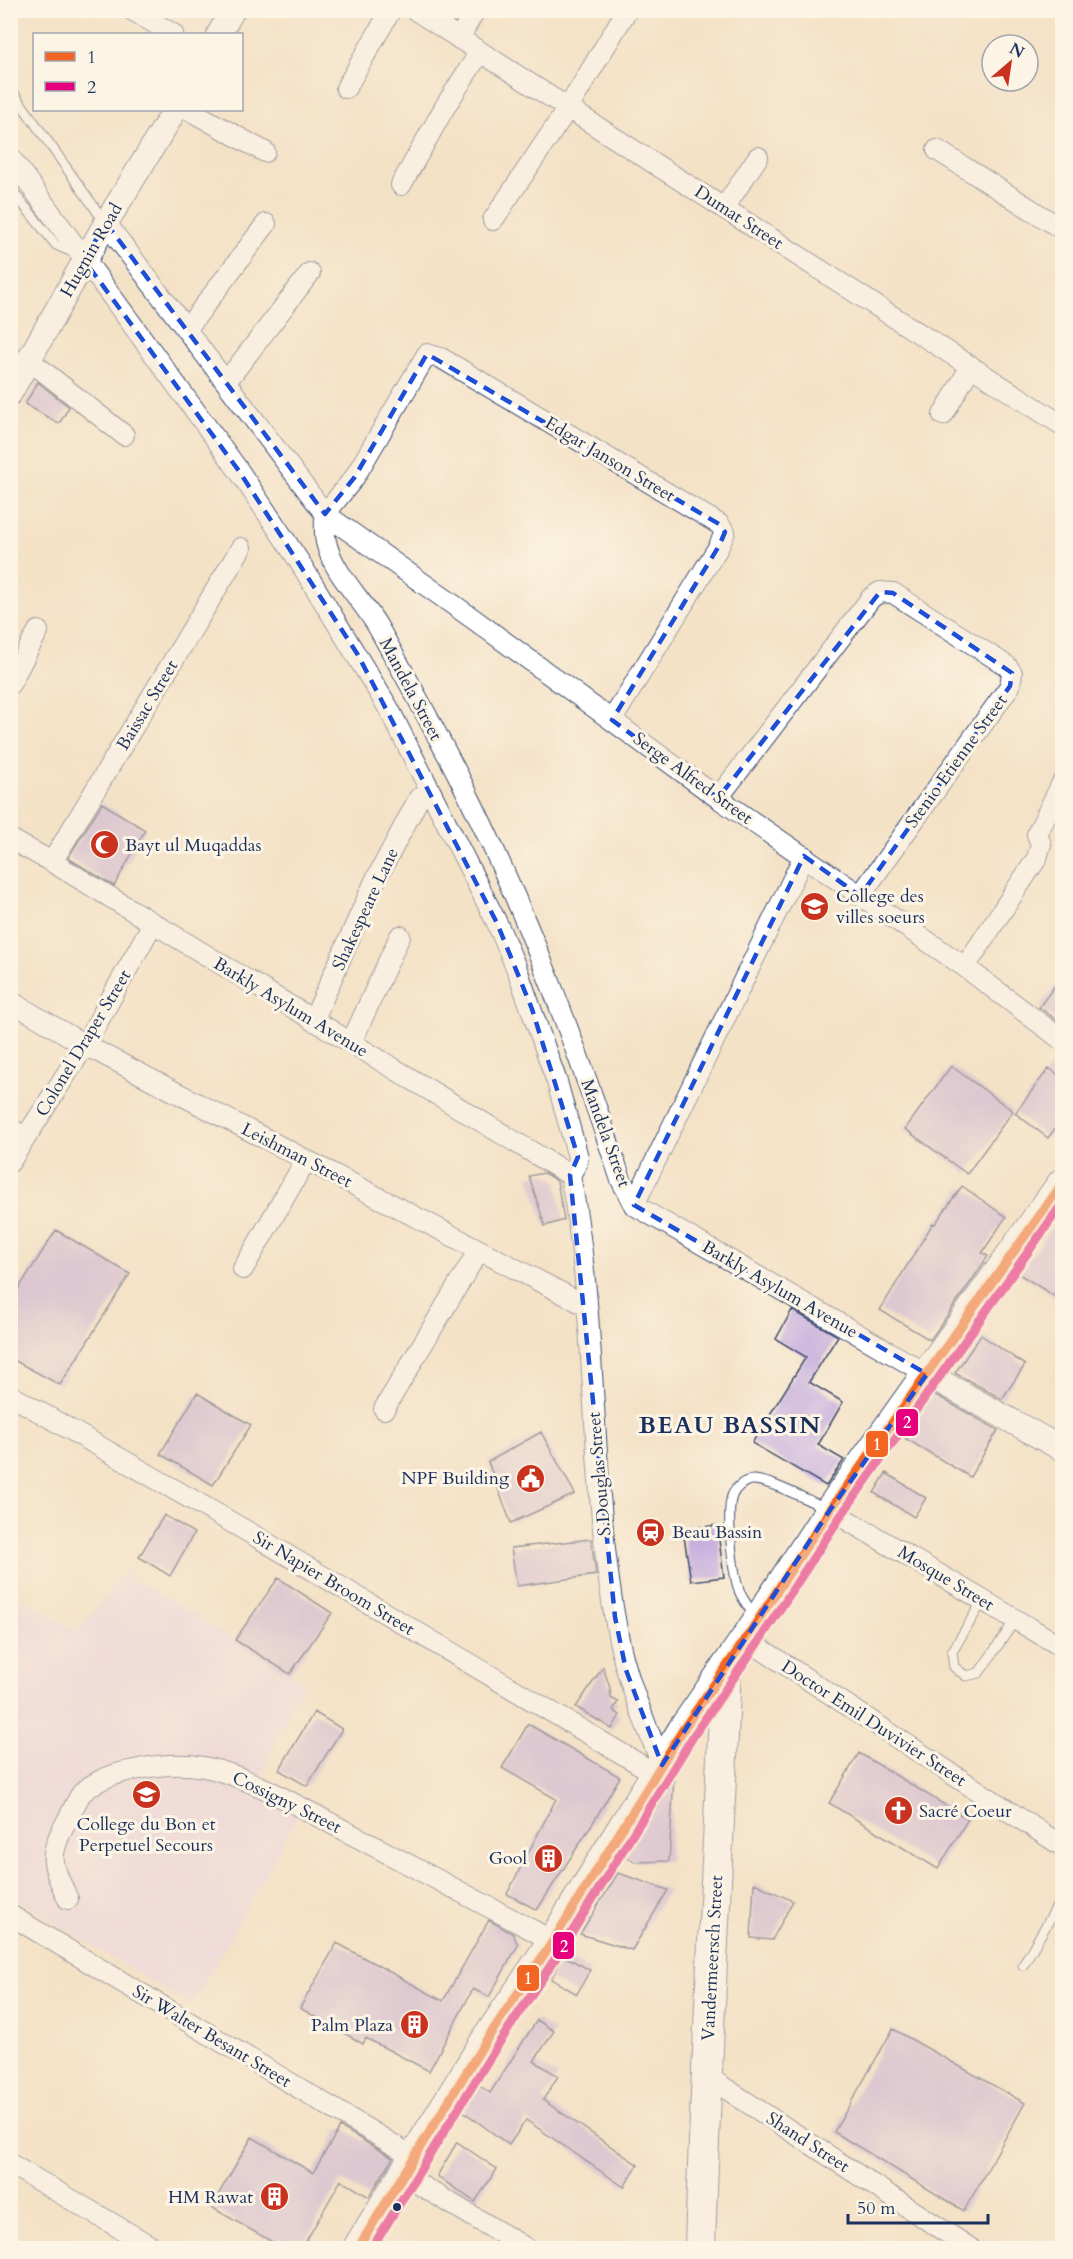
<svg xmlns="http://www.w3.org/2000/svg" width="1073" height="2259" viewBox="0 0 1073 2259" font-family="Cardo,serif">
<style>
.built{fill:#e9d2ee}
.building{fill:#c2a8dd}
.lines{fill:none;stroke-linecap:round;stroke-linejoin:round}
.service-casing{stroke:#3c4a6e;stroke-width:11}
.minor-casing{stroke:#3c4a6e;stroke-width:22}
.tertiary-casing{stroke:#3c4a6e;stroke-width:26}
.primary-casing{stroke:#3c4a6e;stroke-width:32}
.service{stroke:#fff;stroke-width:9}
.minor{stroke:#fff;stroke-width:20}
.tertiary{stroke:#fff;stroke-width:24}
.primary{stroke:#fff;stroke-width:30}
.bus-1-casing{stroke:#fcf5e5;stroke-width:14}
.bus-2-casing{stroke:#fcf5e5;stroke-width:14}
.bus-1{stroke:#f26522;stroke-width:9}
.bus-2{stroke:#e5007d;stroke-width:9}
.marked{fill:none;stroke:#1d4ed8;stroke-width:4.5;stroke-dasharray:12 8;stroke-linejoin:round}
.bus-dot{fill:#1b2f5e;stroke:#fcf5e5;stroke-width:2}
.labels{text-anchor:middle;stroke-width:6;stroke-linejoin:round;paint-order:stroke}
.street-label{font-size:18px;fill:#1b2f5e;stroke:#fcf5e5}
.poi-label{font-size:18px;fill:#1b2f5e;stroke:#fcf5e5;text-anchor:start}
.district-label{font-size:24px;font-weight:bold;letter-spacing:1.5px;fill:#1b2f5e;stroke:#fcf5e5}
.line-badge{stroke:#fcf5e5;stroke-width:2}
.badge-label{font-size:16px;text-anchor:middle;font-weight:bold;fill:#fff}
</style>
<rect width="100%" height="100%" fill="#fcf5e5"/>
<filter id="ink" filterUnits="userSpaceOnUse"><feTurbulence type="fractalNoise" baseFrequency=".0167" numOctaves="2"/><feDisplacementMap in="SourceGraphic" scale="12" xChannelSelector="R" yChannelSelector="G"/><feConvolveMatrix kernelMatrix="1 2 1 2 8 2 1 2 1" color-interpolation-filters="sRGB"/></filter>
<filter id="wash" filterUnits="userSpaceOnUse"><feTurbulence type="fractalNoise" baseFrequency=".008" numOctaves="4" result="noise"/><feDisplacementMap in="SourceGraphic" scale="24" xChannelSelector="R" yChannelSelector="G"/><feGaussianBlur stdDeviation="1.35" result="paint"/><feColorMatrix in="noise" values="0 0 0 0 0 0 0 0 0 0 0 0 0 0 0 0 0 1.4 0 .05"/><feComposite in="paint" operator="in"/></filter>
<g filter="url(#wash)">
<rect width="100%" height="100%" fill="#f4e2c7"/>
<path class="built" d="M123 1571 304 1682 259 1782 303 1807 192 2006 11 1896 10 1592 78 1632Z"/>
<g id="blocks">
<path class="building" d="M38 382 69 407 59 424 25 404Z
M102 803 145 830 114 886 68 858Z
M1062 976V1024L1039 1007Z
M951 1066 1013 1111 967 1174 905 1129Z
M1049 1068 1062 1078V1119L1048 1138 1015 1113Z
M544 1173 557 1181 564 1220 545 1226 529 1176Z
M962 1186 1006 1217 982 1253 988 1256 977 1273 930 1340 880 1310 933 1223 935 1224Z
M1062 1213V1301L1019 1274Z
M56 1230 130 1274 60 1385 10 1358V1302Z
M792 1310 838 1336 809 1382 843 1402 818 1445 844 1460 826 1486 752 1443 806 1357 776 1339Z
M981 1335 1025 1365 1002 1399 955 1373Z
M197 1393 251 1425 213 1485 160 1454Z
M934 1394 998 1430 970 1477 903 1437Z
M541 1432 575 1494 511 1523 488 1462Z
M886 1473 926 1498 914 1517 874 1493Z
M164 1515 194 1533 170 1576 139 1557Z
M717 1525 724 1577 691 1581 683 1530Z
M591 1539 596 1575 517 1586 511 1548Z
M278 1578 332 1613 290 1674 235 1640Z
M603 1667 610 1688 611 1698 618 1702 613 1710 620 1715 612 1729 576 1707Z
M314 1712 342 1729 307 1786 279 1770Z
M528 1724 620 1777 594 1821 537 1910 507 1894 556 1799 502 1768Z
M859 1753 968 1819 938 1869 829 1803Z
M674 1777 669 1861 635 1862 625 1856Z
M618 1873 668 1890 632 1950 580 1934Z
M754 1883 793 1901 772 1940 751 1938Z
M489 1920 513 1934 518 1945 489 1997 473 1989 429 2071 366 2038 363 2044 300 2008 337 1943 443 2001Z
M564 1956 590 1970 577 1994 551 1979Z
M537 2020 554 2031 534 2061 558 2076 543 2100 638 2165 624 2187 526 2120 509 2145 463 2111 479 2085 490 2093Z
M893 2029 1025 2103 964 2211 834 2132Z
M340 2127 393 2158 369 2197 341 2180 302 2248H283L211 2207 252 2137 313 2173Z
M457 2142 497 2169 475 2202 437 2176Z"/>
</g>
</g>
<g filter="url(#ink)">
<use href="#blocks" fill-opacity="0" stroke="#3c4a6e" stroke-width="1.5"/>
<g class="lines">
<defs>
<path id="service" d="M10 88 104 221
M10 188 56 245 67 250 75 247
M10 1122 29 1133
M983 1600 952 1652 954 1667 966 1676 979 1673 1016 1619
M755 1617C750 1609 744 1601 740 1593 733 1577 726 1512 732 1496 735 1488 744 1480 753 1480 770 1480 809 1501 826 1508
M1023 1965 1062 1898"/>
<path id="minor" d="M132 10 173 34
M415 10 1062 425
M459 39 475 10
M346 88 391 10
M189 110 265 152
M937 150 1062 229
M10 157 239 471 299 561 389 709 497 923 518 972 557 1082 578 1157 577 1163 570 1175
M401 185 446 105 480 52
M724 208 758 157
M493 220 568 108 627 10
M106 223 325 514C325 523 324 533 326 542 333 573 362 599 378 627 407 678 435 730 462 783 526 910 576 1045 621 1180L634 1205 927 1374
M186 330 266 224
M29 360 124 435
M226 382 310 273
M943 415 971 366
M10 684 38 631
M612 720 719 546 725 532 719 524 441 358 427 354 354 478 325 514 472 618 718 798 965 967 1062 1040
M718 798 871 598 880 592 893 593 1007 666 1012 673 1010 686 860 896
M10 839 52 862 570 1175
M52 862 241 548
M965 967 1037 858 1041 844 1037 834 1062 783
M10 1001 85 1045 587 1306
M313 1021 374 883 419 798
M351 1043 400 936
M10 1162 85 1045 153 923
M570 1175C600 1328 588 1487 619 1640 628 1684 646 1724 662 1765
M634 1205 804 856
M243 1269 306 1160
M10 1395 250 1533 656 1774
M384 1409 479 1250
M830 1510 1062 1647
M746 1639 1062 1846
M68 1899C51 1863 47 1856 68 1819 73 1811 77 1797 84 1791 98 1779 116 1773 134 1770 191 1758 218 1767 270 1791L553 1941
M10 1915 414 2157
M705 2075 970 2248
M10 2164 154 2248
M403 2175 526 2248"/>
<path id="tertiary" d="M219 34 233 10
M10 393 106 223 175 110
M927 1374 1062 1449"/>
<path id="primary" d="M358 2248 487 2039 553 1941 684 1728 749 1634 830 1510 1062 1184
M700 2248C706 2055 718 1861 726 1667"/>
</defs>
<use href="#service" class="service-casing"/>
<use href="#minor" class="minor-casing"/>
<use href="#tertiary" class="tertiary-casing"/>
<use href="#primary" class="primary-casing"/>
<use href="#service" class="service"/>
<use href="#minor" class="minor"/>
<use href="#tertiary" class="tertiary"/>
<use href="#primary" class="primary"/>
<defs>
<path id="bus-1" d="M358 2248 487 2039 553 1941 684 1728 749 1634 830 1510 1062 1184"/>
<path id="bus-2" d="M372 2248 497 2046 563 1947 694 1735 759 1641 840 1517 1062 1204"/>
</defs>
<use href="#bus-1" class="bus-1-casing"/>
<use href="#bus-2" class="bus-2-casing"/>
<use href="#bus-1" class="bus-1"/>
<use href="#bus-2" class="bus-2"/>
</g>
</g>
<path d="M0 0H1073V2259H0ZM106 223 325 514 354 478 427 354 719 524 725 532 719 546 612 720 718 798 880 592 893 593 1012 673 1010 686 860 896 804 856 634 1205 927 1374 830 1510 662 1765 626 1670 615 1617 570 1175 578 1157 532 1009 497 923 358 655 239 471 84 260Z" fill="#f4e2c7" fill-opacity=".55" fill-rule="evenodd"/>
<path class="marked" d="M106 223 325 514 354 478 427 354 719 524 725 532 719 546 612 720 718 798 880 592 893 593 1012 673 1010 686 860 896 804 856 634 1205 927 1374 830 1510 662 1765 626 1670 615 1617 570 1175 578 1157 532 1009 497 923 358 655 239 471 84 260Z"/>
<defs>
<symbol id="mosque-disc" viewBox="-11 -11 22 22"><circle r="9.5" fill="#c8321e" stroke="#fcf5e5"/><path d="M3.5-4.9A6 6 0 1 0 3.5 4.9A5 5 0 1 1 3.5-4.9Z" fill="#fff"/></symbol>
<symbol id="school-disc" viewBox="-11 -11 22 22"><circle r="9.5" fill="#c8321e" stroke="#fcf5e5"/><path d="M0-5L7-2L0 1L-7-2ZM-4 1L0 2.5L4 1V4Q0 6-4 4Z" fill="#fff"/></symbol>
<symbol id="civic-disc" viewBox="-11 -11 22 22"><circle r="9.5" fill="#c8321e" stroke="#fcf5e5"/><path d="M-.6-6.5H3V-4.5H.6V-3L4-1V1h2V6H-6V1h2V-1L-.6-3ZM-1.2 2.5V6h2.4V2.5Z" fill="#fff"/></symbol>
<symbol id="station-disc" viewBox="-11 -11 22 22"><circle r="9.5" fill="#c8321e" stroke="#fcf5e5"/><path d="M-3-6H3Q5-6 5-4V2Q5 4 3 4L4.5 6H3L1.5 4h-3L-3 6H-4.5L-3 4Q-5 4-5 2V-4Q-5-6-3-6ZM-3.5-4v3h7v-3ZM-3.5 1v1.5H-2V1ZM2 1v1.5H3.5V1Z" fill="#fff"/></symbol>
<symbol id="church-disc" viewBox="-11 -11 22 22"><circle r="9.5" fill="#c8321e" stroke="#fcf5e5"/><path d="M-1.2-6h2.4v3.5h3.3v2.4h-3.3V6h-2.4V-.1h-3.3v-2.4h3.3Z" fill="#fff"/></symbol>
<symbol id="building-disc" viewBox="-11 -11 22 22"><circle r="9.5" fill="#c8321e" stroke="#fcf5e5"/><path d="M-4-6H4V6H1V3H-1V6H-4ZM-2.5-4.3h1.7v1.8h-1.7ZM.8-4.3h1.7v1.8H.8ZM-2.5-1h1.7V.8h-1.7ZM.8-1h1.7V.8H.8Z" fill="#fff"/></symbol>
</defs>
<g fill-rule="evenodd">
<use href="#mosque-disc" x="88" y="828" width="33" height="33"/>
<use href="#school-disc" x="798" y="890" width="33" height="33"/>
<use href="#civic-disc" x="514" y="1462" width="33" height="33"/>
<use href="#station-disc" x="634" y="1516" width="33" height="33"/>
<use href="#school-disc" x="130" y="1778" width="33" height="33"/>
<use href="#church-disc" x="882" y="1794" width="33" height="33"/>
<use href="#building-disc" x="532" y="1842" width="33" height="33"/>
<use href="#building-disc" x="398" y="2008" width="33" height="33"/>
<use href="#building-disc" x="258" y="2180" width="33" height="33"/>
</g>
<circle class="bus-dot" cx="397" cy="2207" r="5"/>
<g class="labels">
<g class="street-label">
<text transform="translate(739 217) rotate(33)" y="6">Dumat Street</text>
<text transform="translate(91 250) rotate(-60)" y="6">Hugnin Road</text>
<text transform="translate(610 459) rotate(31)" y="6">Edgar Janson Street</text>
<text transform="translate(411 689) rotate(62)" y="6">Mandela Street</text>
<text transform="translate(147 705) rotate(-59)" y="6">Baissac Street</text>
<text transform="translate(956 761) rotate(-54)" y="6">Stenio Etienne Street</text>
<text transform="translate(693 778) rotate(36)" y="6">Serge Alfred Street</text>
<text transform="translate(365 909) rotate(-65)" y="6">Shakespeare Lane</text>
<text transform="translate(291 1007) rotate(31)" y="6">Barkly Asylum Avenue</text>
<text transform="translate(83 1043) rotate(-59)" y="6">Colonel Draper Street</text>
<text transform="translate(606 1133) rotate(70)" y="6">Mandela Street</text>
<text transform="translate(297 1155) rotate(27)" y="6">Leishman Street</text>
<text transform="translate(780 1289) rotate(30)" y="6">Barkly Asylum Avenue</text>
<text transform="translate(599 1474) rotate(-95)" y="6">S.Douglas Street</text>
<text transform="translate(946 1578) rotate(31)" y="6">Mosque Street</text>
<text transform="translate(334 1583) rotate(31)" y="6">Sir Napier Broom Street</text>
<text transform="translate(874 1723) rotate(33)" y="6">Doctor Emil Duvivier Street</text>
<text transform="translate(287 1802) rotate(26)" y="6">Cossigny Street</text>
<text transform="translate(712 1958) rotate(-87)" y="6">Vandermeersch Street</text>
<text transform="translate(212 2036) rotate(31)" y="6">Sir Walter Besant Street</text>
<text transform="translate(808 2142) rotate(33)" y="6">Shand Street</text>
</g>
<g class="poi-label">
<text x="125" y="851">Bayt ul Muqaddas</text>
<text x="836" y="902">College des<tspan x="836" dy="21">villes soeurs</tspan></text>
<text x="509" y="1484" text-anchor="end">NPF Building</text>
<text x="672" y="1538">Beau Bassin</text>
<text x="919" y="1817">Sacré Coeur</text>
<text x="146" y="1830" text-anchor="middle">College du Bon et<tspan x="146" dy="21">Perpetuel Secours</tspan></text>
<text x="527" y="1864" text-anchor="end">Gool</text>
<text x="393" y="2031" text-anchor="end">Palm Plaza</text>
<text x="253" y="2203" text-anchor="end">HM Rawat</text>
</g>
<g class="district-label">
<text x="730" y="1433">BEAU BASSIN</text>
</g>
</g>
<g class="line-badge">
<rect x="895" y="1408" width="24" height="29" rx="6" fill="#e5007d"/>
<rect x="865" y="1430" width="24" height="28" rx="6" fill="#f26522"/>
<rect x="552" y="1931" width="23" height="29" rx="6" fill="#e5007d"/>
<rect x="516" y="1964" width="24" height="28" rx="6" fill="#f26522"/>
</g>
<g class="badge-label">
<text x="907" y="1428">2</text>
<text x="877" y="1450">1</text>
<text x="564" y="1952">2</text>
<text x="528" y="1984">1</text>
</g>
<rect width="1073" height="2259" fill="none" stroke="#fcf5e5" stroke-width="36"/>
<rect x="33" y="33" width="210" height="78" fill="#fcf5e5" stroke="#a2a6af" stroke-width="1.5"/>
<rect x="45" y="52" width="30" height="9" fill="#f26522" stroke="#a2a6af" stroke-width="1.5"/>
<text x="87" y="63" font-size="18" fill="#1b2f5e">1</text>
<rect x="45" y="82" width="30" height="9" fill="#e5007d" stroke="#a2a6af" stroke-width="1.5"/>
<text x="87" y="93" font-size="18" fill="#1b2f5e">2</text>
<g transform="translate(1010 63) rotate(29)"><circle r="28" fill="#fcf5e5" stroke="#a2a6af" stroke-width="1.5"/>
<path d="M0-4.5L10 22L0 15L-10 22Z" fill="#c8321e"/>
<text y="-9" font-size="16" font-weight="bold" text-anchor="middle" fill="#1b2f5e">N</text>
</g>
<path d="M848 2214v9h140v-9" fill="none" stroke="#1b2f5e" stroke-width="3"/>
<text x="857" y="2214" font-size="18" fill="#1b2f5e" stroke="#fcf5e5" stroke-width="4.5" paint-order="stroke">50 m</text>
</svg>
